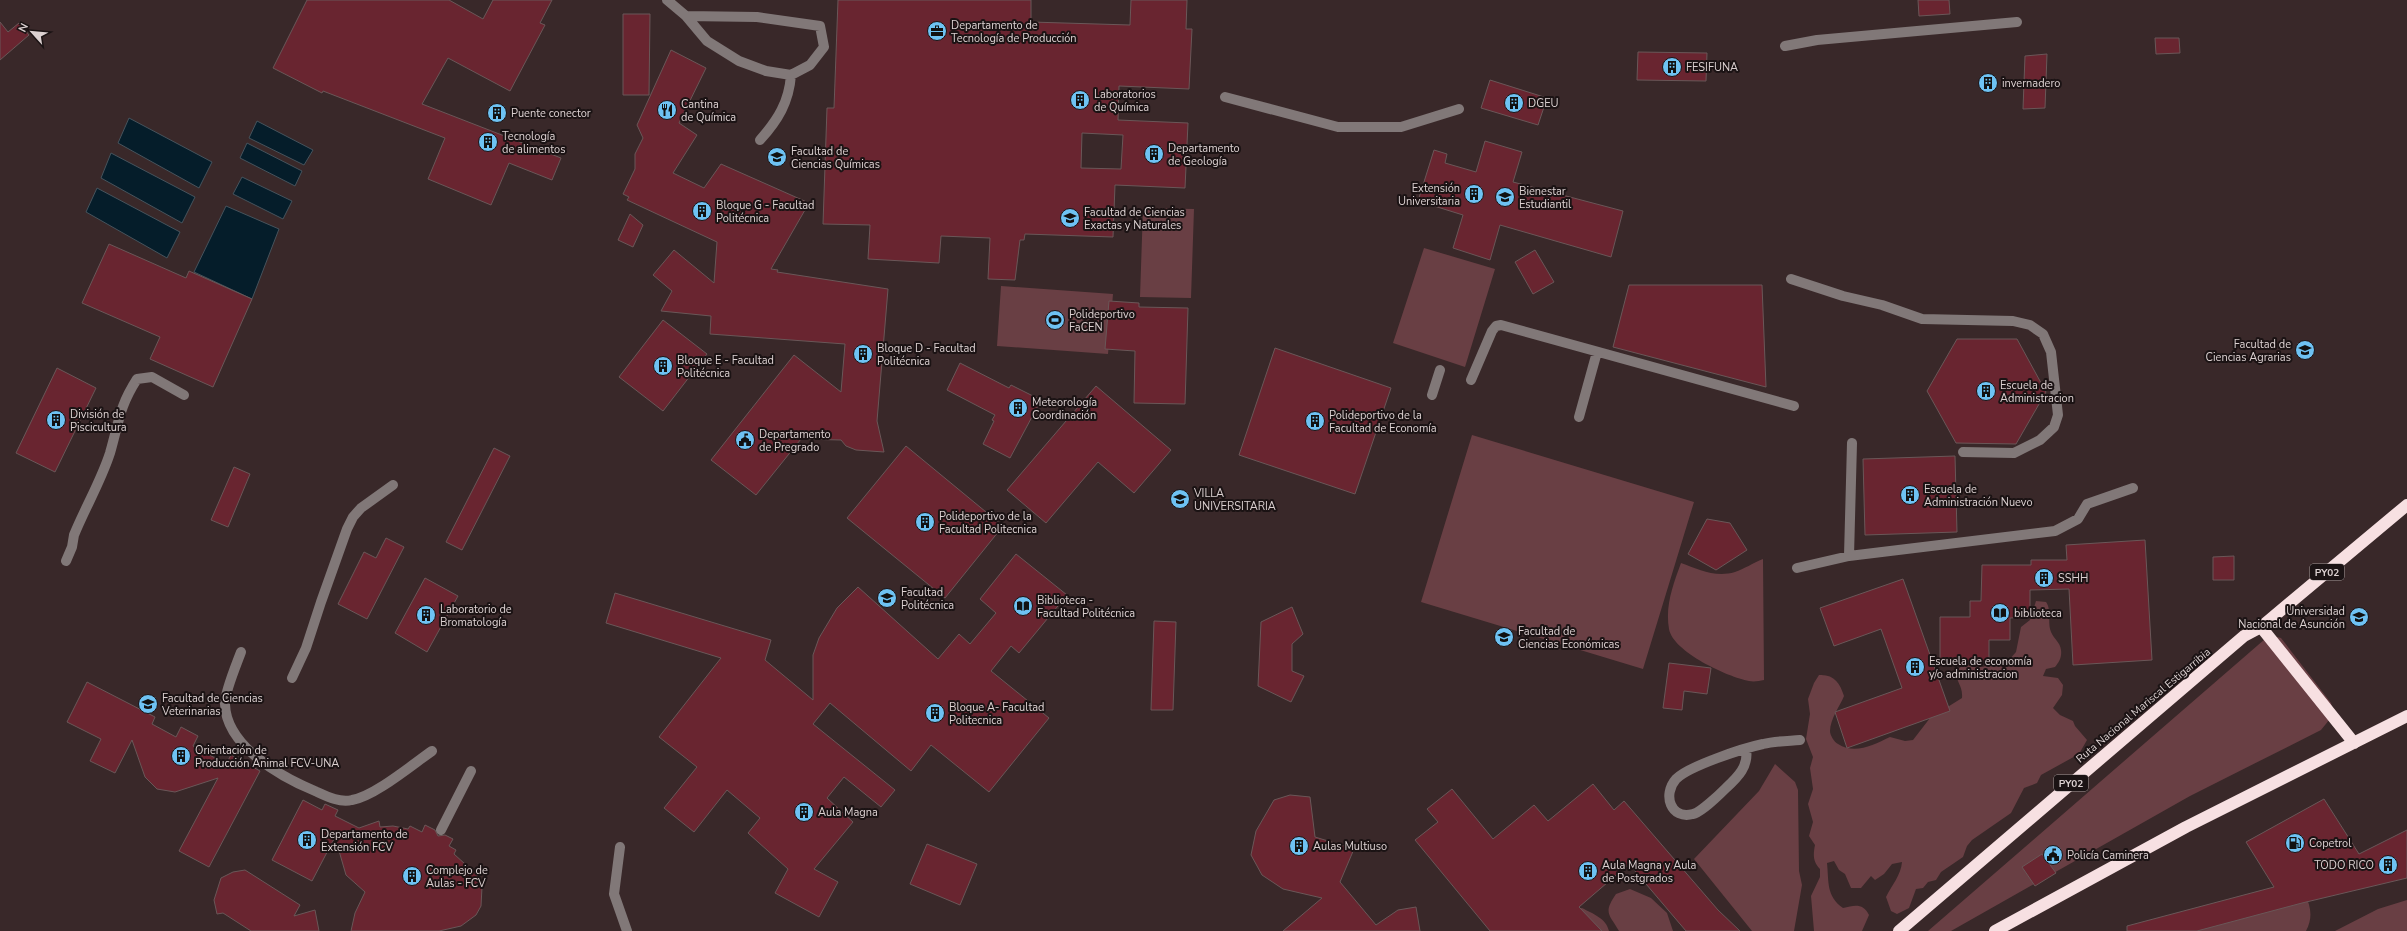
<svg xmlns="http://www.w3.org/2000/svg" width="2407" height="931" viewBox="0 0 2407 931" font-family="'Nunito Sans',sans-serif">
<style>
.green{fill:#693f44}
.water{fill:#051d2a;stroke:#46535c}
.building{fill:#692530;stroke:#6a5758;fill-rule:evenodd}
.lines{fill:none;stroke-linecap:round;stroke-linejoin:round}
.minor{stroke:#817878;stroke-width:10}
.highway{stroke:#f7e0e2;stroke-width:12}
.labels{text-anchor:middle;stroke-width:4;stroke-linejoin:round;paint-order:stroke}
.shield{fill:#1b1314;stroke:#a29898;stroke-width:1}
.shield-label{font-size:10px;font-weight:bold;fill:#dcd1d1}
.poi-label{font-size:11px;fill:#dcd1d1;stroke:#1b1314;text-anchor:start}
.street-label{font-size:11px;fill:#dcd1d1;stroke:#1b1314}
</style>
<rect width="100%" height="100%" fill="#392829"/>
<path class="green" d="M1143 208 1194 209 1191 298 1140 297Z
M1424 248 1495 269 1465 367 1393 343Z
M1001 286 1113 294 1108 354 997 346Z
M1472 435 1694 502 1643 669 1421 602Z
M1763 559 1764 680C1759 681 1754 682 1749 681 1728 677 1673 652 1669 629 1665 606 1673 585 1681 563 1698 569 1715 578 1735 572 1744 569 1753 563 1763 559Z
M2036 601 2046 602C2052 610 2047 622 2051 632 2054 639 2060 642 2061 650 2062 657 2059 662 2055 667L2046 669 2043 676 2058 678 2063 685 2062 695 2053 708 2060 715 2073 721 2075 726 2087 740 2079 754 2041 775 2037 783 2024 788 2011 813 1972 840 1967 846 1963 857 1941 872 1936 880 1928 882 1923 888 1916 889 1909 908 1897 914 1891 911 1886 897C1892 885 1901 875 1902 862L1892 864 1884 874 1875 880 1871 876 1861 888H1851L1845 874 1839 870 1834 861 1827 863C1829 882 1826 896 1843 908 1855 905 1863 903 1869 915L1862 931H1814L1811 896 1820 877V869C1813 862 1813 855 1815 845L1809 836 1813 822 1808 804 1813 789 1810 768 1813 757 1806 739 1810 714 1808 699 1814 683 1819 675C1834 674 1840 683 1844 696 1840 706 1830 719 1830 731 1830 735 1834 742 1838 744 1855 755 1873 745 1890 737L1905 741 1913 740 1930 718 1962 698C1963 685 1956 683 1956 671L1963 665 1983 667 1992 663 2009 660 2016 652 2021 627 2030 620Z
M2273 636 2281 638 2331 703C2335 714 2328 722 2321 730L2190 796 1951 931H1928L2265 639Z
M1775 764 1795 782 1798 790 1799 871 1802 885 1794 931H1752L1694 859 1759 791Z
M1630 889 1651 898 1667 913 1673 931H1619C1609 914 1603 913 1616 894Z
M2305 894C2311 907 2313 918 2306 931H2178Z
M2407 900V931H2335L2378 909Z
M1582 908C1593 914 1606 918 1609 931H1560L1574 910Z"/>
<path class="water" d="M129 118 212 162 199 188 118 143Z
M257 121 313 150 304 165 249 138Z
M247 143 302 171 295 186 240 158Z
M111 153 195 197 182 223 101 178Z
M242 177 292 201 283 219 233 194Z
M97 188 180 232 167 258 86 212Z
M226 206 279 229 252 299 194 272Z"/>
<path class="building" d="M307 0H449L483 19 493 0H552L540 23 545 25 510 91 448 58 422 104 561 158 552 180 509 163 491 205 428 179 445 138 323 91 322 93 273 68Z
M838 0H1031V22L1130 25 1131 0H1187L1186 29H1192L1189 89 1119 86 1118 120 1188 123 1185 188 1115 185 1113 237 1025 234 1024 240H1020L1015 280 988 279 990 238 941 236 939 263 868 259 870 225 823 224 827 108H834ZM1082 133 1123 135 1121 169 1081 168Z
M1918 0H1949L1950 14 1919 16Z
M623 14H650L649 95H623Z
M0 22 8 32 19 23 29 35 0 60Z
M2155 38H2179L2180 53 2156 54Z
M671 50 706 68 679 123 697 135 673 173 704 188 721 164 809 203 771 269 778 270 777 272 888 289 877 421 884 452 856 450 846 446 841 440 801 439 756 495 711 460 794 355 841 392 845 344 710 334 711 316 661 311 672 291 653 275 674 250 714 283 717 242 627 200 629 197 623 194 635 169V154L643 138 637 125Z
M1638 52 1707 53 1706 81 1637 80Z
M2047 54 2045 108 2023 109 2025 56Z
M1490 80 1547 98 1538 125 1481 108Z
M1485 141 1522 152 1513 182 1623 211 1611 257 1500 225 1490 260 1453 248 1463 215 1418 201 1434 150 1447 154 1445 163 1476 172Z
M630 214 643 225 633 247 618 240Z
M109 244 186 278 189 271 252 299 213 387 150 359 160 337 82 303Z
M1535 250 1554 282 1533 294 1515 262Z
M1629 285H1762L1766 387 1613 347Z
M1109 301 1139 303V307L1188 308 1185 404 1134 403 1135 351 1105 349Z
M663 320 707 354 663 411 619 377Z
M1957 339H2017L2046 392 2016 444 1956 443 1927 391Z
M1275 348 1391 388 1355 494 1239 455Z
M960 363 1009 388 1011 385 1041 400 1010 458 983 444 994 421 992 420 995 415 947 390Z
M57 368 96 388 55 472 16 453Z
M1096 386 1171 450 1134 493 1098 462 1046 523 1007 490Z
M906 446 1003 526 945 598 847 518Z
M494 448 510 456 462 550 446 542Z
M1955 456 1957 532 1865 535 1863 459Z
M234 467 250 474 228 527 211 520Z
M1707 519 1730 523 1747 550 1716 570 1688 554Z
M386 538 404 547 367 619 338 604 364 552 376 558Z
M2145 540 2152 660 2073 665 2069 589 2030 590V617L2010 618V640H1989V662H1940V617H1970V601H1981L1982 565H2031V560H2067L2066 545Z
M1016 554 1067 595 1019 653 1011 646 991 671 1049 718 989 792 931 745 911 771 830 703 813 724 895 790 881 807 844 777 827 798 853 822 814 869 838 882 819 917 775 893 788 869 748 833 760 818 727 790 694 832 664 808 697 767 659 737 721 658 606 623 615 593 771 640 765 660 813 700V655L819 638 837 608 858 587 938 659 959 634 970 644 996 613 980 599Z
M2234 556V580H2213V557Z
M425 578 458 596 427 652 395 633Z
M1903 579 1950 711 1847 748 1835 712 1902 688 1881 629 1834 646 1820 608Z
M1292 607 1303 634 1292 644V671L1304 676 1291 702 1258 686 1261 622Z
M1154 621 1176 622 1173 710H1151Z
M1669 663 1711 668 1707 694 1684 691 1682 710 1663 708Z
M87 682 155 717 152 724 176 737 181 727 198 736 193 746 226 764 231 755 260 771 209 867 179 851 218 778 175 792 157 789 145 777 132 740 115 773 90 761 101 739 67 722Z
M1593 784 1614 810 1624 801 1718 910 1740 931H1686L1629 864 1579 907 1602 931H1490L1415 840 1438 822 1427 809 1452 789 1493 839 1534 805 1548 821Z
M1290 795 1310 797 1315 837 1354 849 1340 882 1376 925 1398 910 1416 907 1420 931H1283L1322 898 1283 889 1262 875 1251 855 1256 831 1274 800Z
M2324 799 2359 854 2407 830V878L2302 903 2197 931H2127V926L2274 887 2246 842Z
M303 800 322 810 325 804 338 810 335 816 359 828 379 821 380 827 393 826 408 829 410 826 422 832 425 825 435 830 438 836 445 835 453 839 449 846 456 850 454 854 477 875 482 887 481 906 476 915 461 926 439 931H351L355 913 365 892 346 875 335 837 312 881 272 860Z
M927 844 977 864 960 905 910 884Z
M2042 854 2056 873 2035 886 2022 867Z
M245 870 300 905 294 916 315 910 319 931H251L223 913 217 914 214 900 221 878 233 872Z"/>
<g class="lines">
<path class="minor" d="M667 0 686 16 707 41 739 61 766 71 791 75 810 65 824 47 820 26 757 17 686 16
M1785 46 1817 40 2017 22
M1225 97 1338 127H1401L1459 109
M760 140C778 120 789 102 791 75
M1791 279 1843 296 1882 305 1922 319 2013 321 2030 325 2043 334 2051 352 2058 415 2054 427 2040 440 2014 453 1963 452
M1471 380 1492 331 1496 326 1501 325 1794 406
M1432 395 1440 370
M1579 417 1597 352
M1849 556 1852 443
M66 561 72 547 74 535C85 508 101 481 110 453 119 422 119 407 137 379L152 377 184 395
M1797 568 1849 556 2055 531 2078 519 2087 504 2133 488
M241 652C237 663 224 694 225 704 226 746 281 777 315 791 326 796 339 803 352 800 375 796 413 764 432 751
M292 678 306 648 321 602 347 529 353 517 361 508 393 485
M1746 749C1749 766 1738 777 1726 788 1720 794 1700 813 1693 814 1671 820 1662 795 1676 779 1689 766 1744 748 1763 744 1775 741 1788 741 1800 740
M441 830 471 771
M620 847 614 894 627 931"/>
<path class="highway" d="M2261 627 2354 743
M1899 931 2244 636 2261 627 2407 505
M1995 931 2186 827 2407 716"/>
</g>
<defs>
<symbol id="office-disc" viewBox="-11 -11 22 22"><circle r="9.5" fill="#6ec2f3" stroke="#1b1314"/><path d="M-6-3h4V-5.5h4V-3h4V5H-6ZM-1-4.5V-3h2v-1.5ZM-6 0V1H6V0Z" fill="#111"/></symbol>
<symbol id="building-disc" viewBox="-11 -11 22 22"><circle r="9.5" fill="#6ec2f3" stroke="#1b1314"/><path d="M-4-6H4V6H1V3H-1V6H-4ZM-2.5-4.3h1.7v1.8h-1.7ZM.8-4.3h1.7v1.8H.8ZM-2.5-1h1.7V.8h-1.7ZM.8-1h1.7V.8H.8Z" fill="#111"/></symbol>
<symbol id="restaurant-disc" viewBox="-11 -11 22 22"><circle r="9.5" fill="#6ec2f3" stroke="#1b1314"/><path d="M-5-6h1v4h1v-4h1v4h1v-4h1v5L-1.5 .5V6h-2V.5L-5-1ZM5-6V6H3V1.5H1.5Q1.5-4 5-6Z" fill="#111"/></symbol>
<symbol id="university-disc" viewBox="-11 -11 22 22"><circle r="9.5" fill="#6ec2f3" stroke="#1b1314"/><path d="M0-5L7-2L0 1L-7-2ZM-4 1L0 2.5L4 1V4Q0 6-4 4Z" fill="#111"/></symbol>
<symbol id="stadium-disc" viewBox="-11 -11 22 22"><circle r="9.5" fill="#6ec2f3" stroke="#1b1314"/><path d="M0-5a6.5 5 0 1 0 0 10a6.5 5 0 1 0 0-10ZM-3.5-1.8h7v3.6h-7Z" fill="#111"/></symbol>
<symbol id="civic-disc" viewBox="-11 -11 22 22"><circle r="9.5" fill="#6ec2f3" stroke="#1b1314"/><path d="M-.6-6.5H3V-4.5H.6V-3L4-1V1h2V6H-6V1h2V-1L-.6-3ZM-1.2 2.5V6h2.4V2.5Z" fill="#111"/></symbol>
<symbol id="library-disc" viewBox="-11 -11 22 22"><circle r="9.5" fill="#6ec2f3" stroke="#1b1314"/><path d="M-6-4Q-3-5.5-.7-3.5V5Q-3 3-6 4ZM6-4Q3-5.5 .7-3.5V5Q3 3 6 4Z" fill="#111"/></symbol>
<symbol id="fuel-disc" viewBox="-11 -11 22 22"><circle r="9.5" fill="#6ec2f3" stroke="#1b1314"/><path d="M-5.5-6h7V0h2V4h1.3V-2.5L3-4.5l.8-.8L6-3V5H2.5V1h-1V6h-7ZM-4.2-4.7v3.2H.2V-4.7Z" fill="#111"/></symbol>
</defs>
<g fill-rule="evenodd">
<use href="#office-disc" x="926" y="20" width="22" height="22"/>
<use href="#building-disc" x="1661" y="56" width="22" height="22"/>
<use href="#building-disc" x="1977" y="72" width="22" height="22"/>
<use href="#building-disc" x="1069" y="89" width="22" height="22"/>
<use href="#building-disc" x="1503" y="92" width="22" height="22"/>
<use href="#restaurant-disc" x="656" y="99" width="22" height="22"/>
<use href="#building-disc" x="486" y="102" width="22" height="22"/>
<use href="#building-disc" x="477" y="131" width="22" height="22"/>
<use href="#building-disc" x="1143" y="143" width="22" height="22"/>
<use href="#university-disc" x="766" y="146" width="22" height="22"/>
<use href="#building-disc" x="1463" y="183" width="22" height="22"/>
<use href="#university-disc" x="1494" y="186" width="22" height="22"/>
<use href="#building-disc" x="691" y="200" width="22" height="22"/>
<use href="#university-disc" x="1059" y="207" width="22" height="22"/>
<use href="#stadium-disc" x="1044" y="309" width="22" height="22"/>
<use href="#university-disc" x="2294" y="339" width="22" height="22"/>
<use href="#building-disc" x="852" y="343" width="22" height="22"/>
<use href="#building-disc" x="652" y="355" width="22" height="22"/>
<use href="#building-disc" x="1975" y="380" width="22" height="22"/>
<use href="#building-disc" x="1007" y="397" width="22" height="22"/>
<use href="#building-disc" x="45" y="409" width="22" height="22"/>
<use href="#building-disc" x="1304" y="410" width="22" height="22"/>
<use href="#civic-disc" x="734" y="429" width="22" height="22"/>
<use href="#building-disc" x="1899" y="484" width="22" height="22"/>
<use href="#university-disc" x="1169" y="488" width="22" height="22"/>
<use href="#building-disc" x="914" y="511" width="22" height="22"/>
<use href="#building-disc" x="2033" y="567" width="22" height="22"/>
<use href="#university-disc" x="876" y="587" width="22" height="22"/>
<use href="#library-disc" x="1012" y="595" width="22" height="22"/>
<use href="#library-disc" x="1989" y="602" width="22" height="22"/>
<use href="#building-disc" x="415" y="604" width="22" height="22"/>
<use href="#university-disc" x="2348" y="606" width="22" height="22"/>
<use href="#university-disc" x="1493" y="626" width="22" height="22"/>
<use href="#building-disc" x="1904" y="656" width="22" height="22"/>
<use href="#university-disc" x="137" y="693" width="22" height="22"/>
<use href="#building-disc" x="924" y="702" width="22" height="22"/>
<use href="#building-disc" x="170" y="745" width="22" height="22"/>
<use href="#building-disc" x="793" y="801" width="22" height="22"/>
<use href="#building-disc" x="296" y="829" width="22" height="22"/>
<use href="#fuel-disc" x="2284" y="832" width="22" height="22"/>
<use href="#building-disc" x="1288" y="835" width="22" height="22"/>
<use href="#civic-disc" x="2042" y="844" width="22" height="22"/>
<use href="#building-disc" x="2377" y="854" width="22" height="22"/>
<use href="#building-disc" x="1577" y="860" width="22" height="22"/>
<use href="#building-disc" x="401" y="865" width="22" height="22"/>
</g>
<g class="labels">
<g class="shield">
<rect x="2310" y="564" width="34" height="16" rx="3"/>
<rect x="2054" y="775" width="34" height="16" rx="3"/>
</g>
<g class="shield-label">
<text x="2327" y="576">PY02</text>
<text x="2071" y="787">PY02</text>
</g>
<g class="poi-label">
<text x="951" y="29">Departamento de<tspan x="951" dy="13">Tecnología de Producción</tspan></text>
<text x="1686" y="71">FESIFUNA</text>
<text x="2002" y="87">invernadero</text>
<text x="1094" y="98">Laboratorios<tspan x="1094" dy="13">de Química</tspan></text>
<text x="1528" y="107">DGEU</text>
<text x="681" y="108">Cantina<tspan x="681" dy="13">de Química</tspan></text>
<text x="511" y="117">Puente conector</text>
<text x="502" y="140">Tecnología<tspan x="502" dy="13">de alimentos</tspan></text>
<text x="1168" y="152">Departamento<tspan x="1168" dy="13">de Geología</tspan></text>
<text x="791" y="155">Facultad de<tspan x="791" dy="13">Ciencias Químicas</tspan></text>
<text x="1460" y="192" text-anchor="end">Extensión<tspan x="1460" dy="13">Universitaria</tspan></text>
<text x="1519" y="195">Bienestar<tspan x="1519" dy="13">Estudiantil</tspan></text>
<text x="716" y="209">Bloque G - Facultad<tspan x="716" dy="13">Politécnica</tspan></text>
<text x="1084" y="216">Facultad de Ciencias<tspan x="1084" dy="13">Exactas y Naturales</tspan></text>
<text x="1069" y="318">Polideportivo<tspan x="1069" dy="13">FaCEN</tspan></text>
<text x="2291" y="348" text-anchor="end">Facultad de<tspan x="2291" dy="13">Ciencias Agrarias</tspan></text>
<text x="877" y="352">Bloque D - Facultad<tspan x="877" dy="13">Politécnica</tspan></text>
<text x="677" y="364">Bloque E - Facultad<tspan x="677" dy="13">Politécnica</tspan></text>
<text x="2000" y="389">Escuela de<tspan x="2000" dy="13">Administracion</tspan></text>
<text x="1032" y="406">Meteorología<tspan x="1032" dy="13">Coordinación</tspan></text>
<text x="70" y="418">División de<tspan x="70" dy="13">Piscicultura</tspan></text>
<text x="1329" y="419">Polideportivo de la<tspan x="1329" dy="13">Facultad de Economía</tspan></text>
<text x="759" y="438">Departamento<tspan x="759" dy="13">de Pregrado</tspan></text>
<text x="1924" y="493">Escuela de<tspan x="1924" dy="13">Administración Nuevo</tspan></text>
<text x="1194" y="497">VILLA<tspan x="1194" dy="13">UNIVERSITARIA</tspan></text>
<text x="939" y="520">Polideportivo de la<tspan x="939" dy="13">Facultad Politecnica</tspan></text>
<text x="2058" y="582">SSHH</text>
<text x="901" y="596">Facultad<tspan x="901" dy="13">Politécnica</tspan></text>
<text x="1037" y="604">Biblioteca -<tspan x="1037" dy="13">Facultad Politécnica</tspan></text>
<text x="440" y="613">Laboratorio de<tspan x="440" dy="13">Bromatología</tspan></text>
<text x="2345" y="615" text-anchor="end">Universidad<tspan x="2345" dy="13">Nacional de Asunción</tspan></text>
<text x="2014" y="617">biblioteca</text>
<text x="1518" y="635">Facultad de<tspan x="1518" dy="13">Ciencias Económicas</tspan></text>
<text x="1929" y="665">Escuela de economía<tspan x="1929" dy="13">y/o administracion</tspan></text>
<text x="162" y="702">Facultad de Ciencias<tspan x="162" dy="13">Veterinarias</tspan></text>
<text x="949" y="711">Bloque A- Facultad<tspan x="949" dy="13">Politecnica</tspan></text>
<text x="195" y="754">Orientación de<tspan x="195" dy="13">Producción Animal FCV-UNA</tspan></text>
<text x="818" y="816">Aula Magna</text>
<text x="321" y="838">Departamento de<tspan x="321" dy="13">Extensión FCV</tspan></text>
<text x="2309" y="847">Copetrol</text>
<text x="1313" y="850">Aulas Multiuso</text>
<text x="2067" y="859">Policía Caminera</text>
<text x="1602" y="869">Aula Magna y Aula<tspan x="1602" dy="13">de Postgrados</tspan></text>
<text x="2374" y="869" text-anchor="end">TODO RICO</text>
<text x="426" y="874">Complejo de<tspan x="426" dy="13">Aulas - FCV</tspan></text>
</g>
<g class="street-label">
<text transform="translate(2143 705) rotate(-40)" y="4">Ruta Nacional Mariscal Estigarribia</text>
</g>
</g>
<g transform="translate(32 32) rotate(297)" stroke="#1b1314" stroke-width="3" paint-order="stroke">
<path d="M0-3L7 15L0 10L-7 15Z" fill="#dcd1d1"/>
<text y="-6" font-size="11" font-weight="bold" text-anchor="middle" fill="#dcd1d1">N</text>
</g>
</svg>
